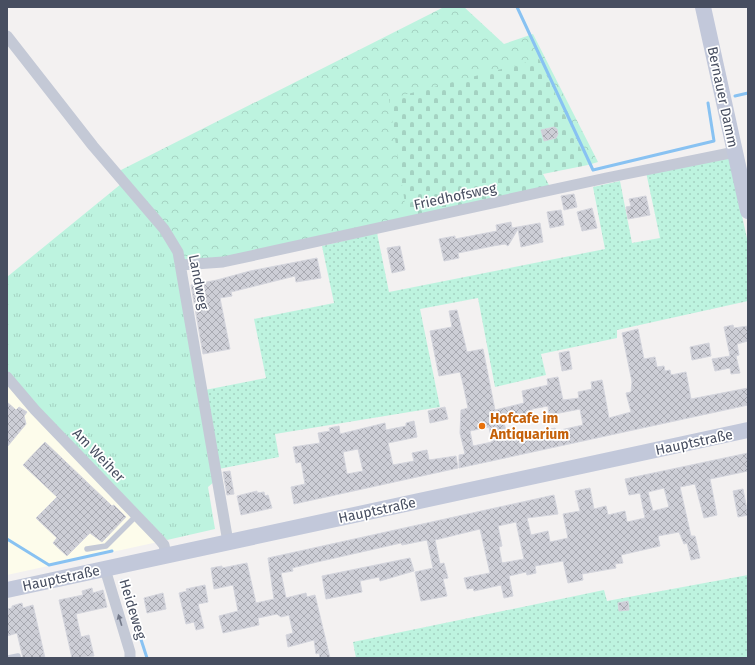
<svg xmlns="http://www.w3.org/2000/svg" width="755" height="665" viewBox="0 0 755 665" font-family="'Fira Sans',sans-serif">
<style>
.commercial{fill:#fdfceb}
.grass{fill:url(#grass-tufts)}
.forest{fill:url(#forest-crowns)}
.cemetery{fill:url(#cemetery-stones)}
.garden{fill:url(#garden-dots)}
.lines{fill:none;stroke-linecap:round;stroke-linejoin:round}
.stream{stroke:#88c2f2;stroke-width:3}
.building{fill:url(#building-cross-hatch);stroke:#d4d5dd;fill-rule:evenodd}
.service{stroke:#c4c9d6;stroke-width:5.5}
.minor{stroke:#c4c9d6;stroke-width:11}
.secondary{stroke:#c2c8da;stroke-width:16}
.oneway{fill:#737989}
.food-dot{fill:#e8710a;stroke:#fff;stroke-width:1.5}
.labels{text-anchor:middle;stroke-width:3.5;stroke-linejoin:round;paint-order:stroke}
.street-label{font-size:14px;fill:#474e60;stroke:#fff}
.food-label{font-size:14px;font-weight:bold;fill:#c56008;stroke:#fff;text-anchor:start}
</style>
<defs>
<pattern id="grass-tufts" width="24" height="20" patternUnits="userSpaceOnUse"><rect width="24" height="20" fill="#bdf3df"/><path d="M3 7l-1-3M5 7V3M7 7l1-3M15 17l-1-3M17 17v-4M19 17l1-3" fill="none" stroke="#a4d2c2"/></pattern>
<pattern id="forest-crowns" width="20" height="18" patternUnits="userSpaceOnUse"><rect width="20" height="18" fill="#bdf3df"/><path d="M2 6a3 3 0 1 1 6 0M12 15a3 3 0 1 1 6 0" fill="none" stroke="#a4d2c2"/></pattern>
<pattern id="cemetery-stones" width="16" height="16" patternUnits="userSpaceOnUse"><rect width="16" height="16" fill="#bdf3df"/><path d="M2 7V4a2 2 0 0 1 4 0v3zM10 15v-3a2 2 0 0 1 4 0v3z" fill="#a4d2c2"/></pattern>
<pattern id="garden-dots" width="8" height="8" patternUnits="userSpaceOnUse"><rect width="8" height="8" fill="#bdf3df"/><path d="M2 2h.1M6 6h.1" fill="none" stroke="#a4d2c2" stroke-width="1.8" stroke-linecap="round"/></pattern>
<pattern id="building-cross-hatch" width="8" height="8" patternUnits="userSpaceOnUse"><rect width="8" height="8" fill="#cdced6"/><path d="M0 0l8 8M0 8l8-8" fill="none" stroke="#a8a9b1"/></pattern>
</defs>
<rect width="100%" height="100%" fill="#f3f1f1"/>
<path class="commercial" d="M7 372 167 540 7 575Z"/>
<path class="grass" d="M121 184 178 252 215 481 208 487 215 529 167 540 45 415 7 372V277Z"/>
<path class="forest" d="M444 7H464L504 44 533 34 598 162 588 165 547 89 422 214 222 261 182 264 121 176V170Z"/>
<path class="cemetery" d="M539 59 588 165 543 174 550 187 407 217 389 99Z"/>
<path class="garden" d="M729 157 748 243V301L617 330V338L541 354 546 375 495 387 478 298 420 309 440 407 275 434 279 457 219 469 205 390 266 378 254 319 334 303 322 246 377 233 389 292 605 249 593 187 620 181 632 243 660 238 646 172Z
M748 575V658H356L353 642 604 590 607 601Z"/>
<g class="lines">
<path class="stream" d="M517 7 593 170 714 141 708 103
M735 96 748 93
M7 539 49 565 112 551
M122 581 147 658"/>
</g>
<path class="building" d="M554 127 557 129 558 134 556 138 544 141 541 130Z
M574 194 577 207 564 210 561 196Z
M646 196 650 215 628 219 626 207 631 206 629 199Z
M592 208 597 228 582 231 577 212Z
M561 210 564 225 550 228 547 212Z
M511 222 512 228 540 223 543 242 521 247 518 229 508 246 505 244 493 246 458 253 459 258 444 261 439 239 455 236V239L497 231 496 225Z
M400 246 405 270 392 273 387 248Z
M317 258 321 278 296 282 295 276 231 292 232 296 220 298 230 349 203 354 191 285 217 280 250 271Z
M457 310 467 352 483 349 495 410 524 403 522 391 548 385 547 379 558 377 563 400 579 398 578 392 592 389 591 382 602 380 609 418 631 412 626 393 631 392 632 382 622 333 638 329 644 359 655 357 657 367 664 366 665 371 670 370 671 375 686 372 691 399 748 388V405L459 468V455L465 454 460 433 461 410 468 408 463 384 460 372 439 376 430 331 452 327 449 311ZM548 406 549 415 580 409 583 425 556 431 555 428 508 439 503 419 532 413V409ZM489 427 492 442 473 446 470 431Z
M733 325 734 328 748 326V341L737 344 739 355 736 356 740 373 731 374 730 368 715 371 712 359 730 356 724 327Z
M709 343 711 356 692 360 690 347Z
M569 351 572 369 562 371 559 353Z
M7 402 16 410 19 407 27 412 24 416 26 424 7 447Z
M445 407 448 419 430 423 428 411Z
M414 421 417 437 388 443 393 465 414 461 412 453 427 450 429 460 456 456 458 468 294 504 291 487 305 484 301 462 296 463 293 447 320 443 318 433 330 431 329 428 339 426 340 434 385 423 386 430 406 426V423ZM358 449 363 471 347 474 343 452Z
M45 442 112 506 114 505 126 517 102 542 90 533 67 556 53 543 57 538 36 518 57 497 23 465Z
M748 453V471L710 479 717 515 704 518 695 484 680 487 691 536H695L700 558 691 560 687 543 684 544 679 532 658 536 660 546 621 555 623 563 615 564 616 568 582 574 583 580 568 583 563 561 535 566 536 573 527 575 526 572 509 576 513 596 504 598 501 585 474 591 473 588 467 589 464 578 490 573 480 529 435 540 440 564 444 563 448 578 443 579 447 596 421 601 415 572 433 568 427 540 402 545 401 543 317 562 292 568 293 571 281 573 286 598 306 593 307 597 315 595 330 658H320L319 653 316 654 314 640 288 647 286 635 293 633 289 615 281 617 277 614 258 618 259 625 223 633 219 616 238 611 233 585 214 589 211 568 222 566V568L247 563 256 603 274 599 268 558 554 495 558 514 527 518 531 535 548 531 550 542 568 538 563 514 580 511 575 491 590 488 594 509 606 506 608 515 625 511 627 522 645 518 640 493 629 495 625 479ZM664 488 669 507 653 511 648 492ZM516 522 524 559 502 563 499 547 502 546 498 526Z
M230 471 234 494 227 495 223 472Z
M743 489 748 515 738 517 733 491Z
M257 491V493L264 492 265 496 268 495 272 508 241 515 237 496Z
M410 558 414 571 380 581 379 577 360 581 362 592 326 599 322 576Z
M205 585 208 602 198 604 204 628 196 630 194 622 186 624 179 593 187 591 186 589Z
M92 588 93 593 103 590 107 607 76 614 81 637 89 635 94 656 72 658 59 600 83 595 82 591Z
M163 593 166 609 147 613 144 598Z
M628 601 629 610 619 611 618 603Z
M22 603 23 608 33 605 45 658H23L17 633 7 636V609L12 608V606Z"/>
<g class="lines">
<path class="service" d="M87 549 106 546 137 515
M8 658 18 656"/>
<path class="minor" d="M7 36 93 146 164 229 178 252 228 542
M181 265 223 262 606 178 735 152
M7 377 35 410 159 539 164 545 166 555
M105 569 130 652V658"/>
<path class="secondary" d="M703 7 748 211
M7 590 748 430"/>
</g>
<defs><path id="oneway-solid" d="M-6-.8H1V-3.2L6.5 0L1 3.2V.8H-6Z"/></defs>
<use class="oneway" href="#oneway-solid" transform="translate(120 620) rotate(-107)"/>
<circle class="food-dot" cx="482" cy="426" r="4"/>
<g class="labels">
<g class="street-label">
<text transform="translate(723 97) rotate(78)" y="5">Bernauer Damm</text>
<text transform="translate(455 196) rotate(-12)" y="5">Friedhofsweg</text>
<text transform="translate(199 282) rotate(79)" y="5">Landweg</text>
<text transform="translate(694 442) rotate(-12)" y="5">Hauptstraße</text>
<text transform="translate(99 455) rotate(46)" y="5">Am Weiher</text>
<text transform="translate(377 510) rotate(-12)" y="5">Hauptstraße</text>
<text transform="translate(61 578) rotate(-12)" y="5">Hauptstraße</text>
<text transform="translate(133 609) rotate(73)" y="5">Heideweg</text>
</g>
<g class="food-label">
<text x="490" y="423">Hofcafe im<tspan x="490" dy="16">Antiquarium</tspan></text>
</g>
</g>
<rect width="755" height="665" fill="none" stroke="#474e60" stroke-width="16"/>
</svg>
